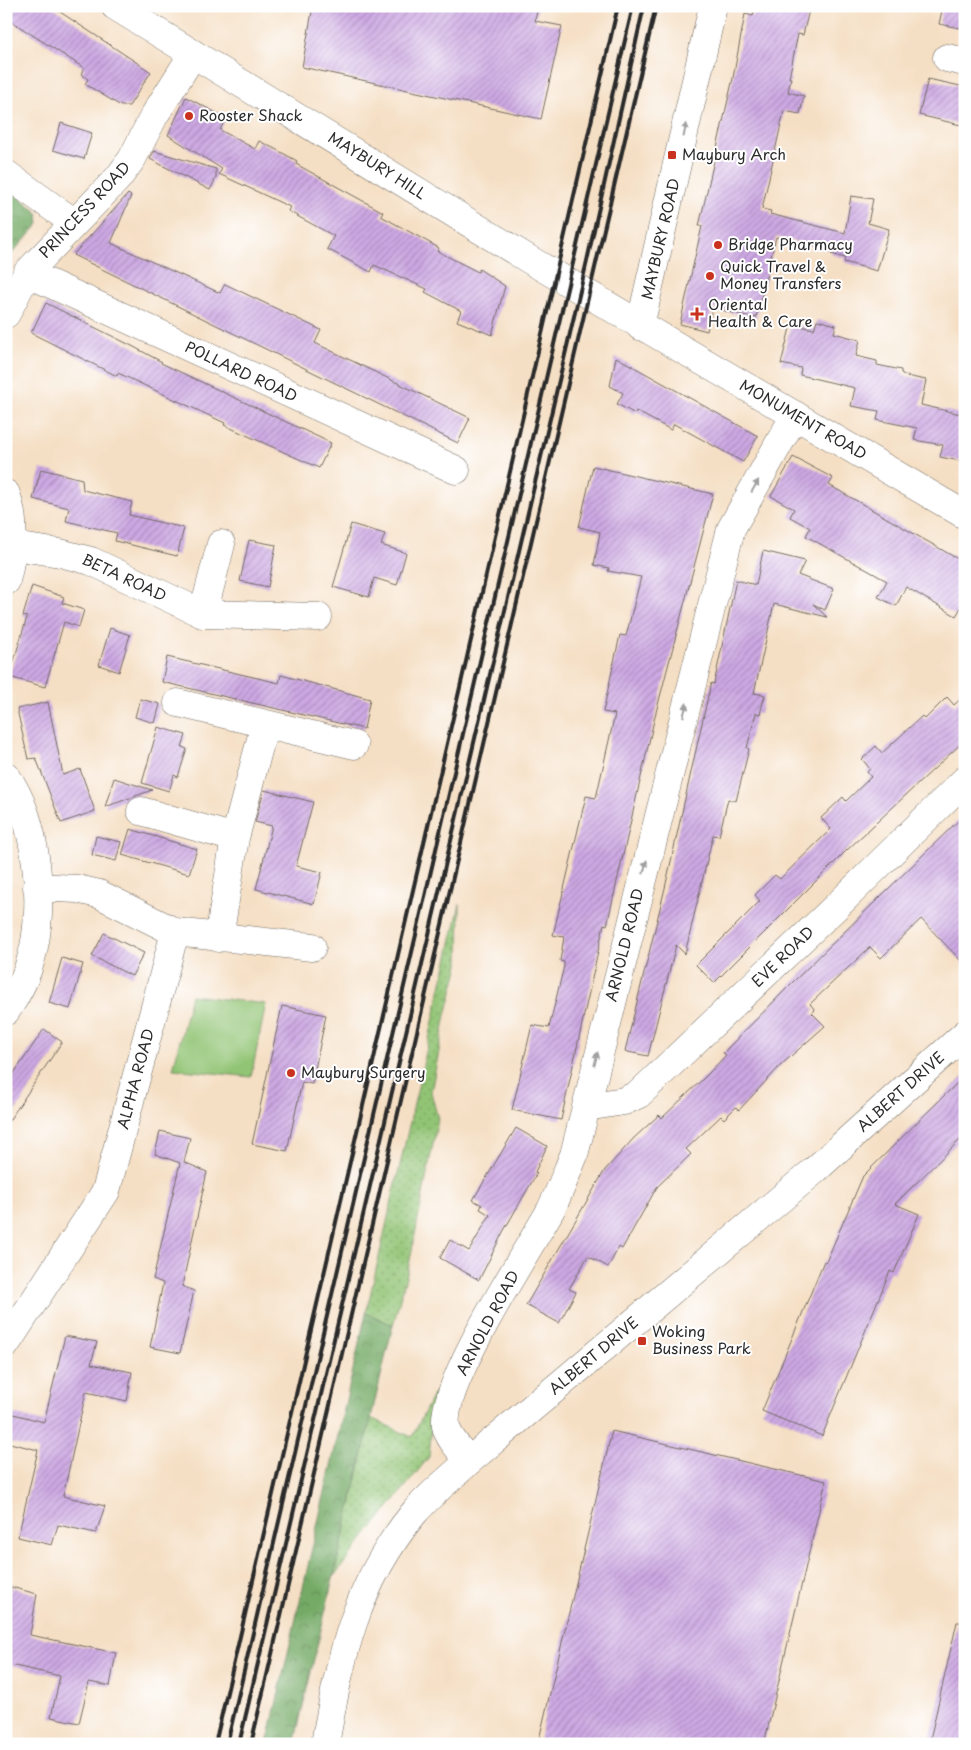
<svg xmlns="http://www.w3.org/2000/svg" width="971" height="1750" viewBox="0 0 971 1750" font-family="'Playpen Sans',sans-serif">
<style>
.grass{fill:url(#grass-dots);stroke:#5e7850}
.forest{fill:url(#forest-crowns);stroke:#506a48}
.green{fill:#92c474;stroke:#5e7850}
.building{fill:url(#building-hatch)}
.lines{fill:none;stroke-linecap:round;stroke-linejoin:round}
.street-casing{stroke:#726a61;stroke-width:29}
.secondary-casing{stroke:#726a61;stroke-width:29}
.street{stroke:#fff;stroke-width:28}
.secondary{stroke:#fff;stroke-width:28}
.rail{stroke:#2b2b2b;stroke-width:4}
.oneway{fill:#a0a0a0}
.poi-dot{fill:#c8321e;stroke:#fff;stroke-width:2}
.labels{text-anchor:middle;stroke-width:4;stroke-linejoin:round;paint-order:stroke}
.poi-label{font-size:15px;fill:#2b2b2b;stroke:#fff;text-anchor:start}
.street-label{font-size:15px;fill:#2b2b2b;stroke:#fff}
</style>
<defs>
<pattern id="grass-dots" width="8" height="8" patternUnits="userSpaceOnUse" patternTransform="scale(1.25)"><rect width="8" height="8" fill="#92c474"/><path d="M2 2h.1M6 6h.1" fill="none" stroke="#779f5f" stroke-width="1.8" stroke-linecap="round"/></pattern>
<pattern id="forest-crowns" width="20" height="18" patternUnits="userSpaceOnUse" patternTransform="scale(1.25)"><rect width="20" height="18" fill="#75aa66"/><path d="M2 6a3 3 0 1 1 6 0M12 15a3 3 0 1 1 6 0" fill="none" stroke="#608b54"/></pattern>
<pattern id="building-hatch" width="6" height="6" patternUnits="userSpaceOnUse" patternTransform="scale(1.25)"><rect width="6" height="6" fill="#cea9e4"/><path d="M-1 1l2-2M0 6l6-6M5 7l2-2" fill="none" stroke="#a78ab9"/></pattern>
</defs>
<rect width="100%" height="100%" fill="#fff"/>
<filter id="ink" filterUnits="userSpaceOnUse"><feTurbulence type="fractalNoise" baseFrequency=".02" numOctaves="2"/><feDisplacementMap in="SourceGraphic" scale="10" xChannelSelector="R" yChannelSelector="G"/><feConvolveMatrix kernelMatrix="1 2 1 2 8 2 1 2 1" color-interpolation-filters="sRGB"/></filter>
<filter id="wash" filterUnits="userSpaceOnUse"><feTurbulence type="fractalNoise" baseFrequency=".0096" numOctaves="4" result="noise"/><feDisplacementMap in="SourceGraphic" scale="20" xChannelSelector="R" yChannelSelector="G"/><feGaussianBlur stdDeviation="1.12" result="paint"/><feColorMatrix in="noise" values="0 0 0 0 0 0 0 0 0 0 0 0 0 0 0 0 0 1.4 0 .05"/><feComposite in="paint" operator="in"/></filter>
<g filter="url(#wash)">
<rect width="100%" height="100%" fill="#f5dfc4"/>
<path class="grass" d="M460 904 459 965 446 1015 431 1092 438 1119 408 1270 393 1325 366 1313Z
M435 1391 429 1457 334 1576 371 1418 412 1437Z"/>
<path class="forest" d="M6 192 15 193 38 213 39 224 6 260Z
M366 1313 393 1325 294 1744H267Z"/>
<path class="green" d="M191 995 266 1004 251 1077 173 1069Z"/>
<g id="blocks">
<path class="building" d="M6 6H51L151 72 129 106H121L85 84 88 79 81 74 84 68 6 18Z
M313 6H538L535 21 562 26 541 119 302 67Z
M755 6H810L803 35 798 34 789 78H791L788 92 804 96 800 114 784 111 762 209 771 211 770 214 845 233 851 196 873 199 868 223 889 229 877 271 844 262 845 258 831 254 832 250 776 237 756 318 712 308 707 331 680 324 702 226H699L733 78 745 14 753 16Z
M943 6H965V29L939 24Z
M928 79 965 87V126L919 115Z
M186 97 226 118 220 130 255 149 259 141 279 151 297 161 296 164 383 212 381 216 439 248 437 251 478 272 479 269 505 286 492 335 457 321 461 311 425 292 427 289 374 265 371 272 327 249 334 236 288 211 290 207 219 174 222 169 168 135Z
M61 123 92 133 84 159 53 150Z
M154 151 216 169V178L210 190 150 159Z
M128 194 131 196 111 243 220 293 225 284 321 330 315 343 470 418 458 443 73 255Z
M46 303 132 346 162 362 161 363 331 443 319 468 224 425 225 423 118 373 117 376 31 333Z
M817 320 836 325 834 333 860 340 856 356 877 361V365L901 370V373L906 376 926 380 921 405 965 415V462L940 457 943 445 914 440 917 428 877 420 879 411 851 406 855 388 800 375 801 368 781 364 791 324 814 329Z
M616 357 758 436 743 462 674 424 671 430 636 411 635 414 617 404 623 393 610 386Z
M793 457 833 478 829 485 965 563V601L956 616 906 587 896 606 878 597 887 581 806 536 810 528 790 517 794 509 771 496Z
M593 466 713 494 655 716 607 925 604 924 561 1120 512 1110 532 1025 549 1028 564 966V962L560 961 564 937 553 935 586 796 596 798 615 714 603 712 620 635 626 636 641 577 608 571 609 568 594 565 600 532 579 527Z
M41 469 82 479 83 490 132 502 129 515 184 528 177 556 115 541 117 533 66 521 69 508 33 499Z
M351 524 385 534 381 545 406 553 397 585 374 578 369 597 333 587Z
M249 540 276 545 268 587 240 581Z
M763 551 805 561 798 575 834 589 825 610 813 604 827 617 774 604 754 693 765 695 760 714 756 713 747 748 749 749 736 801 728 799 719 836 713 835 685 954 676 945 648 1056 628 1052 625 1051 665 888 711 683 714 684 736 580 756 585Z
M32 586 64 597 62 603 84 610 79 627 64 622 45 687 9 677 27 617 23 616Z
M110 628 130 635 119 672 99 665Z
M167 657 279 683 281 675 370 699 364 729 162 682Z
M965 695V740L847 850 714 983 696 965 760 901 755 895 775 875 780 879 831 829 821 818 843 797 846 801 871 777 867 772 870 769 862 759 876 746 882 753 922 716 925 719 947 697 954 705Z
M140 699 160 704 155 723 135 717Z
M48 702 63 775 80 769 95 811 61 823 36 758 28 759 17 709Z
M158 727 186 735 182 747 187 749 178 777 174 775 169 791 142 783Z
M114 778 152 790 105 807Z
M264 790 313 802 296 866 322 872 314 904 256 889 272 826 255 822Z
M965 814V965L921 919 881 958 870 947 810 1004 815 1010 812 1013 825 1026 782 1064 739 1110 736 1107 724 1119 721 1116 686 1149 691 1154 657 1187 622 1249 619 1247 608 1267 588 1256 569 1289 576 1292 559 1323 526 1305 605 1170 634 1138 659 1115 662 1118 706 1076 726 1055 723 1053 794 981Z
M130 829 197 849 189 874 122 855Z
M96 836 121 842 116 861 92 855Z
M104 933 144 953 132 976 92 956Z
M62 958 83 964 70 1009 49 1003Z
M282 1006 326 1015 312 1084 302 1082 287 1151 252 1144Z
M44 1029 62 1042 6 1125V1085Z
M965 1075V1135L895 1204 919 1214 894 1273 890 1271 822 1436 762 1411 824 1261 826 1262 863 1176Z
M516 1128 547 1146 535 1172 537 1173 503 1232 479 1280 440 1258 450 1240 469 1251 490 1215 480 1209 482 1205 473 1200Z
M160 1131 190 1138 184 1162 207 1172 182 1286 194 1291 180 1353 150 1347 163 1283 153 1279 180 1163 155 1154Z
M65 1336 97 1342 91 1364 132 1372 127 1401 86 1392 63 1496 105 1506 96 1533 58 1525 52 1545 18 1537 38 1450 6 1442V1412L44 1422Z
M612 1431 826 1481 764 1744H538Z
M11 1587 37 1594 30 1635 116 1653 110 1686 89 1682 79 1723 51 1717 60 1676 6 1664V1607Z
M957 1622H965V1744H929Z"/>
</g>
</g>
<g filter="url(#ink)">
<use href="#blocks" fill-opacity="0" stroke="#726a61" stroke-width="1"/>
<g class="lines">
<defs>
<path id="street" d="M947 58 965 62
M6 174 73 222
M27 273 456 470
M6 314 27 273 118 178 132 159 154 116 193 54
M6 494C16 521 13 553 6 581
M13 546 60 553 91 561 203 614 318 617
M203 614 221 544
M178 703 354 745
M6 776C38 820 46 908 31 959 26 978 17 995 6 1011
M141 811 235 838
M37 887 77 889 99 894 175 932 312 947
M219 938 235 838 265 724
M586 1107 624 1101 639 1094 844 899 965 780
M6 1344 106 1191 175 932
M469 1461C462 1452 448 1438 446 1426 440 1384 526 1254 550 1211 559 1194 566 1174 574 1155L731 529 795 415"/>
<path id="secondary" d="M115 6 530 260 965 515
M640 326 713 6
M325 1744C341 1655 355 1585 414 1513 430 1494 451 1478 469 1461L815 1170 965 1034"/>
</defs>
<use href="#street" class="street-casing"/>
<use href="#secondary" class="secondary-casing"/>
<use href="#street" class="street"/>
<use href="#secondary" class="secondary"/>
<path class="rail" d="M215 1744 618 6
M227 1744 633 6
M239 1744 587 261 644 6
M251 1744 656 6"/>
</g>
<defs><path id="oneway-solid" d="M-6-.8H1V-3.2L6.5 0L1 3.2V.8H-6Z" transform="scale(1.25)"/></defs>
<g class="oneway">
<use href="#oneway-solid" transform="translate(685 130) rotate(-78)"/>
<use href="#oneway-solid" transform="translate(755 486) rotate(-60)"/>
<use href="#oneway-solid" transform="translate(685 710) rotate(-76)"/>
<use href="#oneway-solid" transform="translate(645 867) rotate(-76)"/>
<use href="#oneway-solid" transform="translate(596 1059) rotate(-76)"/>
</g>
</g>
<g class="poi-dot">
<circle cx="189" cy="116" r="5"/>
<rect x="667" y="150" width="10" height="10" rx="2.5"/>
<circle cx="718" cy="245" r="5"/>
<circle cx="710" cy="276" r="5"/>
<path d="M694.5 306.5h5v5h5v5h-5v5h-5v-5h-5v-5h5z"/>
<circle cx="291" cy="1073" r="5"/>
<rect x="637" y="1336" width="10" height="10" rx="2.5"/>
</g>
<g class="labels">
<g class="poi-label">
<text x="199" y="121">Rooster Shack</text>
<text x="682" y="160">Maybury Arch</text>
<text x="728" y="250">Bridge Pharmacy</text>
<text x="720" y="272">Quick Travel &amp;<tspan x="720" dy="17">Money Transfers</tspan></text>
<text x="708" y="310">Oriental<tspan x="708" dy="17">Health &amp; Care</tspan></text>
<text x="301" y="1078">Maybury Surgery</text>
<text x="652" y="1337">Woking<tspan x="652" dy="17">Business Park</tspan></text>
</g>
<g class="street-label">
<text transform="translate(377 166) rotate(32)" y="5">MAYBURY HILL</text>
<text transform="translate(85 210) rotate(-47)" y="5">PRINCESS ROAD</text>
<text transform="translate(661 239) rotate(-77)" y="5">MAYBURY ROAD</text>
<text transform="translate(241 372) rotate(25)" y="5">POLLARD ROAD</text>
<text transform="translate(803 420) rotate(30)" y="5">MONUMENT ROAD</text>
<text transform="translate(124 578) rotate(25)" y="5">BETA ROAD</text>
<text transform="translate(625 945) rotate(-76)" y="5">ARNOLD ROAD</text>
<text transform="translate(783 957) rotate(-44)" y="5">EVE ROAD</text>
<text transform="translate(136 1079) rotate(-75)" y="5">ALPHA ROAD</text>
<text transform="translate(901 1092) rotate(-42)" y="5">ALBERT DRIVE</text>
<text transform="translate(488 1323) rotate(-62)" y="5">ARNOLD ROAD</text>
<text transform="translate(594 1356) rotate(-40)" y="5">ALBERT DRIVE</text>
</g>
</g>
<rect width="971" height="1750" fill="none" stroke="#fff" stroke-width="25"/>
</svg>
